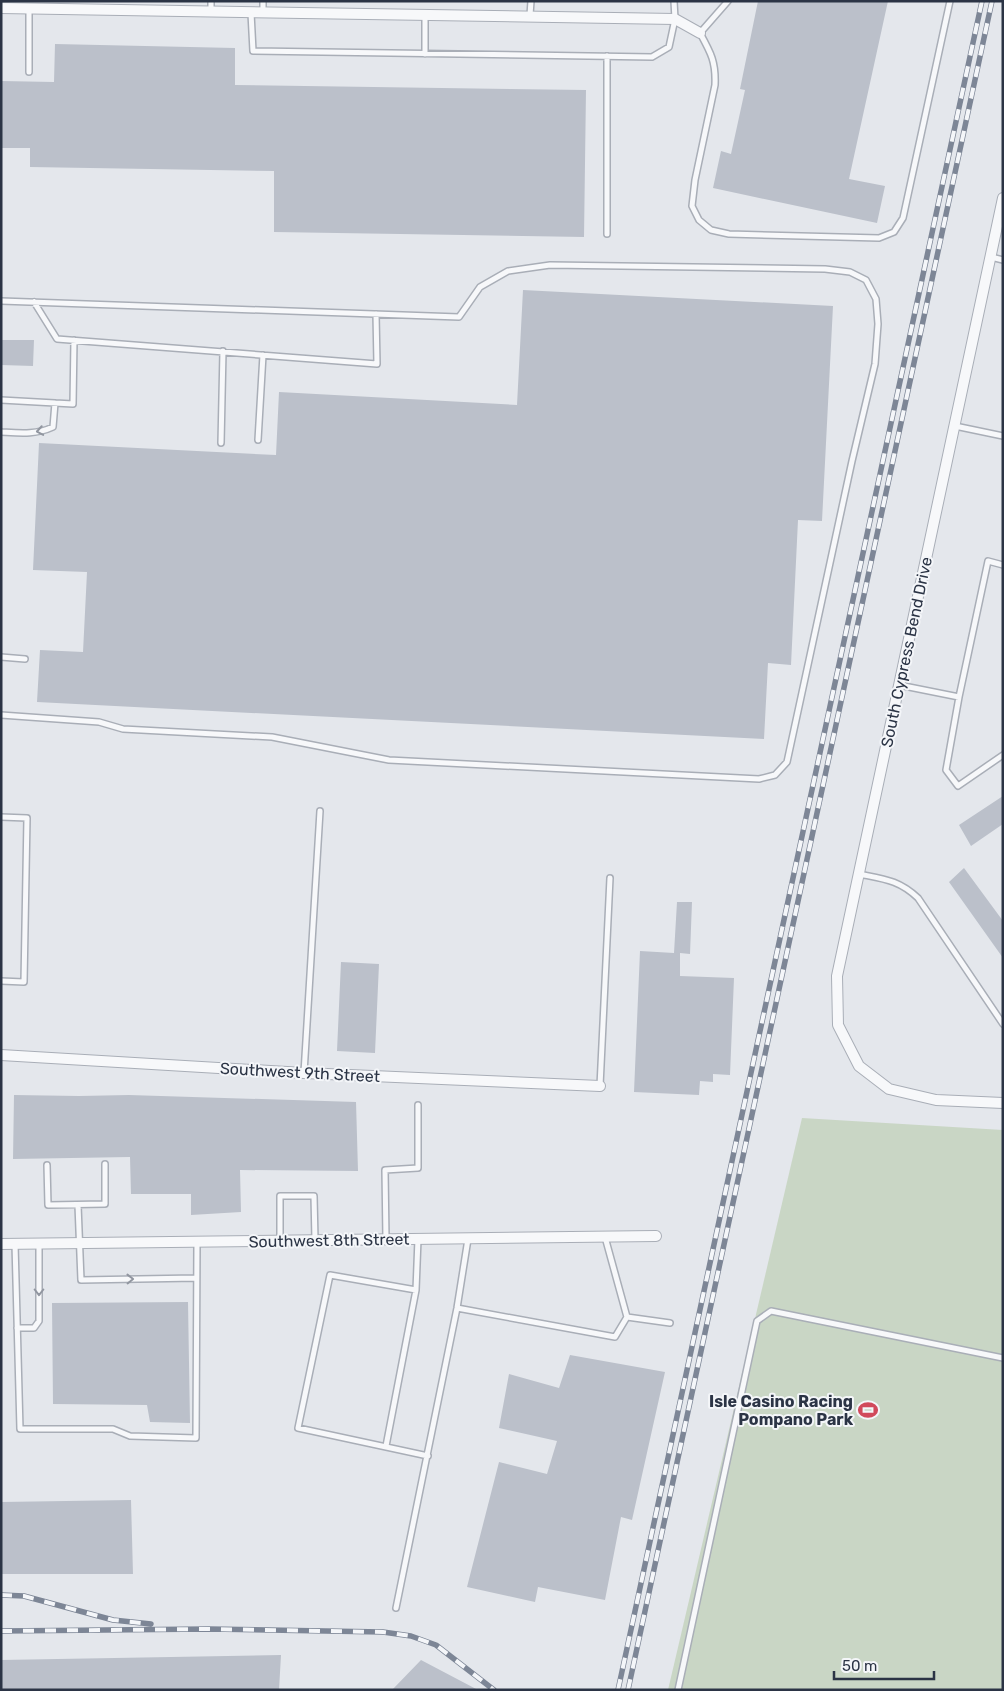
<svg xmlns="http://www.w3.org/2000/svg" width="1004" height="1691" viewBox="0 0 1004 1691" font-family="Rubik,sans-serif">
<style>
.green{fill:#c9d6c5}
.building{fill:#bbc0ca}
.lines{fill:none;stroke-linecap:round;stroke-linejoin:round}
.service-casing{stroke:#a9aeb7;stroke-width:8}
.minor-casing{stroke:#a9aeb7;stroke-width:12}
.service{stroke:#f7f8fa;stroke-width:5}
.minor{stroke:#f7f8fa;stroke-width:10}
.rail-casing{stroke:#7d8696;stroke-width:5.5}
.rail{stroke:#f4f6f9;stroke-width:4;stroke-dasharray:11;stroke-linecap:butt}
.oneway{stroke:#9196a0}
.labels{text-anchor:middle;stroke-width:4;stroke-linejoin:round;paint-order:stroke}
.street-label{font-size:16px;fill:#2b3445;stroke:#f4f6f9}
.poi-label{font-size:16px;font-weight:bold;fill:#2b3445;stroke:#f4f6f9;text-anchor:end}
</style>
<rect width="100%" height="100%" fill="#e4e7ec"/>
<path class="green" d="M802 1118 1003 1130V1690H668Z"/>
<path class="building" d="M758 1H888L849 179 885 186 877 223 713 188 721 151 731 154 745 90 740 89Z
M55 44 235 48V85L586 90 584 237 274 232V171L30 167V148H1V81L54 82Z
M523 290 833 306 822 521 798 520 791 665 768 663 764 739 37 702 40 650 83 652 87 572 33 570 39 443 276 455 279 392 517 405Z
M1 340H34L33 366 1 365Z
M1003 796V824L971 846 959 825Z
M964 868 1003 921V958L949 882Z
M677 902H692L690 954 680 953V976L734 978 730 1075 713 1074V1082L700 1081 699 1095 634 1092 640 951 674 953Z
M341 962 379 964 375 1053 337 1051Z
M14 1095 79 1096 129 1095 356 1102 358 1171 240 1170 241 1212 191 1215V1194H131L130 1157 13 1159Z
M188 1302 190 1423 150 1422 147 1405 53 1404 52 1303Z
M570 1355 665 1372 632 1520 621 1517 605 1600 538 1587 535 1602 467 1587 499 1462 547 1474 557 1441 499 1428 509 1374 559 1388Z
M131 1500 133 1574H1V1502Z
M281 1655 279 1690H1V1660Z
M421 1660 478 1690H392Z"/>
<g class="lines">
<defs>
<path id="service" d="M728 1 700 33C711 53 716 62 715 85L695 180 692 206 699 220 711 230 729 234 879 238 894 232 903 218 950 1
M29 8V72
M211 12V1
M263 12V1
M251 13 253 51 652 57 669 47 675 19 674 1
M425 14V54
M530 15 531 1
M607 56V234
M991 257 1003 260
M1 301 459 317 480 287 508 271 550 265 825 269 850 272 866 280 876 299 878 324 875 364 852 461 787 762 775 775 759 779 389 760 272 737 123 729 99 722 1 715
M34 302 57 339 377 364 376 314
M1 400 73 404 74 340
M955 426 1003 436
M1 432C19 433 36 435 53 427L55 403
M258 440 263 355
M221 443 223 351
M1003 565 988 561 959 697 946 770 958 786 1003 755
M1 657 25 659
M899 685 959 697
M1 817 27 818 24 982 1 981
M859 874C884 879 899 880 918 898L1003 1024
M304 1073 320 811
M600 1086 610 878
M47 1165 48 1205 105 1204V1164
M78 1205 81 1280 196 1278
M605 1237 627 1317 670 1323
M386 1239 385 1170 418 1168V1105
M280 1240V1196H314L315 1240
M15 1244 20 1429H113L130 1436 196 1438 197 1242
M416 1290 330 1275 298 1428 428 1456
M457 1308 615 1337 627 1317
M17 1328H34L39 1321V1244
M386 1446 416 1290 418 1239
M396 1608 457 1308 468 1239
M678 1690 757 1321 771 1311 1003 1358"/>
<path id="minor" d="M1 8 675 19 700 33
M1003 198 837 976 838 1025 859 1066 889 1089 936 1100 1003 1103
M1 1055 304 1073 600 1086
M1 1244 656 1236"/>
</defs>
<use href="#service" class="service-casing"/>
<use href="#minor" class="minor-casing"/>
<use href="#service" class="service"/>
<use href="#minor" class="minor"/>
<defs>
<path id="rail" d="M1 1595 24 1596 113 1620 151 1624
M1 1631 209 1629 383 1632 411 1636 436 1645 494 1690
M618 1690 982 1
M628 1690 992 1"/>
</defs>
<use href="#rail" class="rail-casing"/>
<use href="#rail" class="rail"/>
</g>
<defs><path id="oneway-chevron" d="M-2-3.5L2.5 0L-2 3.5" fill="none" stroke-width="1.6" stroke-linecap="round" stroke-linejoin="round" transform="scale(1.25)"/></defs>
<g class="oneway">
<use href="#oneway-chevron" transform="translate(40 431) rotate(170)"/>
<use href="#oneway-chevron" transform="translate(130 1279) rotate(-1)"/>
<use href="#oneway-chevron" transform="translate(39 1292) rotate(90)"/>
</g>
<defs>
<symbol id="stadium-bare" viewBox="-9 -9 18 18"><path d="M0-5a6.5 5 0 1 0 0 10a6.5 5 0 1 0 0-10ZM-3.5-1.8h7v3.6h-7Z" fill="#d1495b" stroke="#f4f6f9" stroke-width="2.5" paint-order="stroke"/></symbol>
</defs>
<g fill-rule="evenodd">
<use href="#stadium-bare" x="854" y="1396" width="28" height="28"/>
</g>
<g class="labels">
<g class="street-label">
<text transform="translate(906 652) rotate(-78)" y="6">South Cypress Bend Drive</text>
<text transform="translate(300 1072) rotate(3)" y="6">Southwest 9th Street</text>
<text transform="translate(329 1240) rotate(-1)" y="6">Southwest 8th Street</text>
</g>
<g class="poi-label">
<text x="853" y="1407">Isle Casino Racing<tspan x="853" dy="18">Pompano Park</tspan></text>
</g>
</g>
<rect width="1004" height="1691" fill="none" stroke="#2b3445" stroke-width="5"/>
<path d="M834 1671v8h100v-8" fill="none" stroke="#2b3445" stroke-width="2.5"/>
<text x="842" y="1671" font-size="15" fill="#2b3445" stroke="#f4f6f9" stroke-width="4" paint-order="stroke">50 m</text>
</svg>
